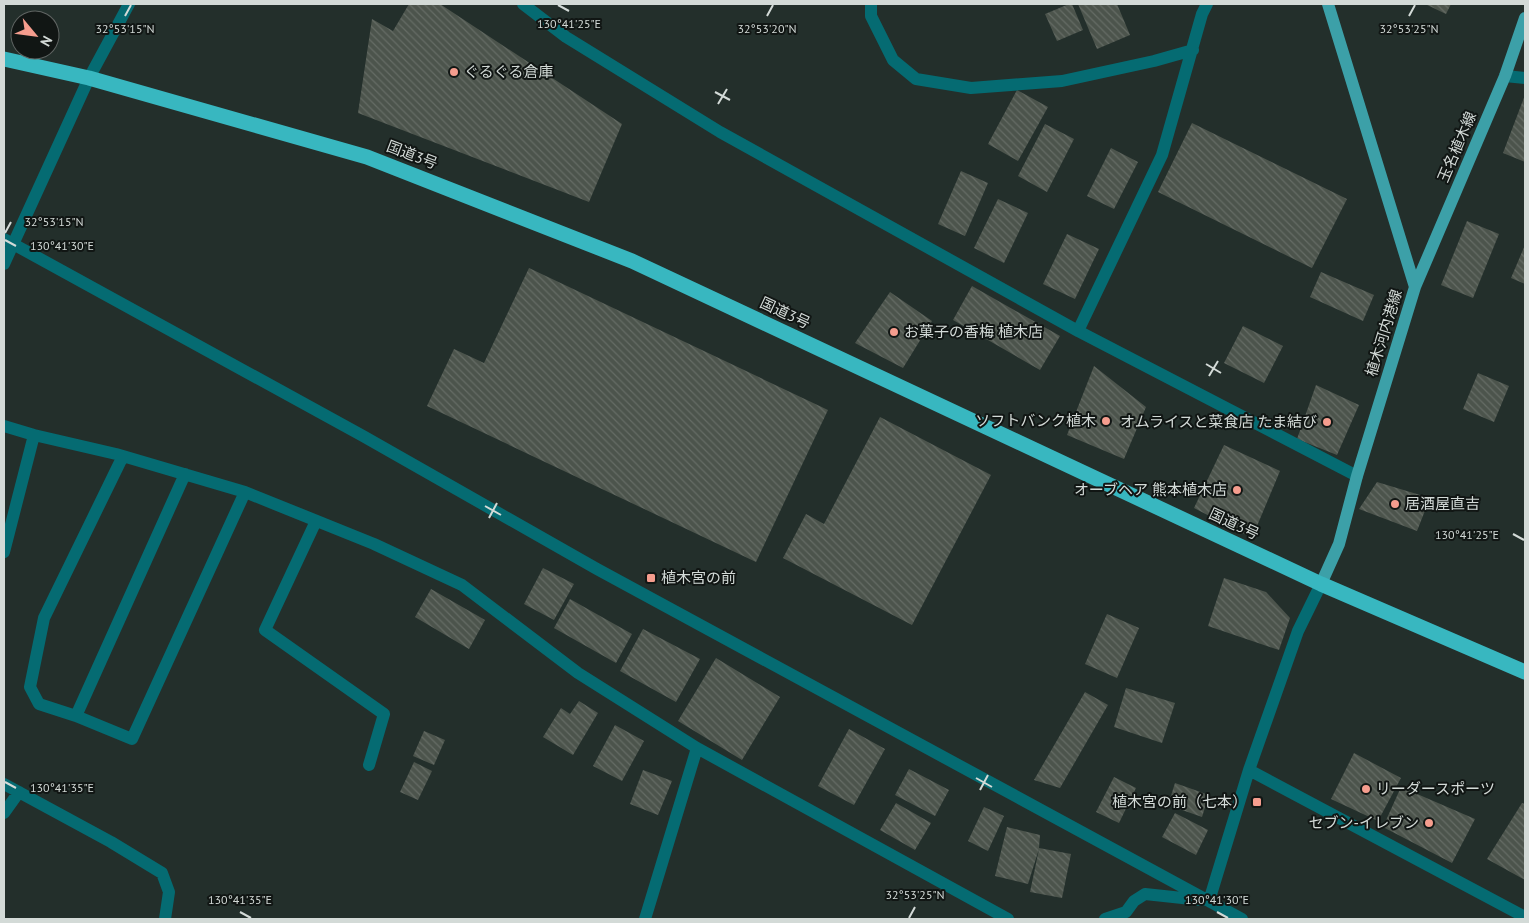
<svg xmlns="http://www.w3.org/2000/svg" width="1529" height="923" viewBox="0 0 1529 923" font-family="'PT Sans','Noto Sans JP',sans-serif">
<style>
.building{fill:url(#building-back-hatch)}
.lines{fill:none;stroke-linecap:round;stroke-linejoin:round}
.minor{stroke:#056b72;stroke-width:12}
.major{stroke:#3ca0a8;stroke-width:12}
.highway{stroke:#38b7c0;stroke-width:15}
.ticks{fill:none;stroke:#d3dad7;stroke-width:2}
.poi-dot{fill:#f59d8e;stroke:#111614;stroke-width:2}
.labels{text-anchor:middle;stroke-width:4;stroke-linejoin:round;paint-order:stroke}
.poi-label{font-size:15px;fill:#d3dad7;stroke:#111614;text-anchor:start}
.street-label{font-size:15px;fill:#d3dad7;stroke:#111614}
.ticks-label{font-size:12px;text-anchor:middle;fill:#d3dad7;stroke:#111614;stroke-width:4;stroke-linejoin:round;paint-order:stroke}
</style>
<defs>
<pattern id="building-back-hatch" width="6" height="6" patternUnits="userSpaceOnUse" patternTransform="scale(1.25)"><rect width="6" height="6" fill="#4c544c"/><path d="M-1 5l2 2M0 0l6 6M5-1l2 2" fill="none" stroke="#656c65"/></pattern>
</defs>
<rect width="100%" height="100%" fill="#232f2b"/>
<path class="building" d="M409 4H440L622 124 589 202 358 113 372 19 393 31Z
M1069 4H1072L1083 30 1057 41 1045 14Z
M1078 4H1117L1130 35 1097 49Z
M1425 4H1451L1446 14Z
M1017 90 1048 107 1018 161 988 144Z
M1525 95V162L1503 153Z
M1192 123 1347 199 1312 268 1158 192Z
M1045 124 1074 139 1047 192 1018 176Z
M1111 148 1138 162 1114 209 1087 196Z
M961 171 988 183 965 236 938 224Z
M998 199 1028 213 1004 263 974 248Z
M1467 221 1499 234 1473 298 1441 285Z
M1067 234 1099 249 1075 299 1043 284Z
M1525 245V284L1511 278Z
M529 268 828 410 756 562 427 406 454 349 484 363Z
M1321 272 1374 295 1363 321 1310 297Z
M972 286 1060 336 1040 370 953 320Z
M890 292 932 321 903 368 855 343Z
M1243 326 1283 346 1264 383 1224 363Z
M1094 366 1146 407 1124 459 1067 435Z
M1478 373 1509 386 1494 422 1463 409Z
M1316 385 1359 405 1337 455 1297 439Z
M880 417 991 475 912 625 783 558 806 514 824 524Z
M1224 445 1280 471 1252 538 1194 508Z
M1377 482 1430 498 1417 531 1359 509Z
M543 568 574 584 554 620 524 604Z
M1224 578 1266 592 1290 618 1279 650 1208 626Z
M431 589 485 620 469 649 415 617Z
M570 599 632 634 616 663 554 628Z
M1107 614 1139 628 1117 678 1085 664Z
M643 629 700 659 676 702 620 671Z
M716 658 780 697 742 760 678 721Z
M1126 688 1175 703 1162 743 1114 727Z
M1085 692 1108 705 1060 788 1034 780Z
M579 701 598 713 573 755 543 737 561 708 570 714Z
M615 725 644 741 622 781 593 766Z
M849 729 885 749 854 805 818 786Z
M424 731 445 740 434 765 413 756Z
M1354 753 1401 778 1378 821 1331 799Z
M414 762 432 771 418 800 400 792Z
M909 769 949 790 935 816 895 795Z
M643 770 672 781 658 815 630 804Z
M1114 777 1136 788 1119 823 1096 812Z
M1175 783 1209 795 1202 817 1168 805Z
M1401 787 1475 819 1452 863 1383 827Z
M896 803 931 823 915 850 880 830Z
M1522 803 1525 804V880L1487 859Z
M984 807 1004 816 988 851 968 841Z
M1175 813 1208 830 1196 855 1162 837Z
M1007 827 1040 835 1039 848 1071 854 1062 898 1030 892 1039 849 1028 884 995 876Z"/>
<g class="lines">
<path class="minor" d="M523 4 566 37 720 132 1078 331 1357 476
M871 4V16L893 60 916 79 971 88 1062 81 1154 61 1193 50
M1505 76 1525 78
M4 239 363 436 597 569 1242 919
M4 264 89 78 129 4
M1078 331 1162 155 1202 14 1207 4
M4 426 34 435 116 454 245 492 374 544 462 585 578 673 697 748 1008 919
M185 474 76 716 132 739 245 492
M316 521 265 630 384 714 369 765
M4 552 34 435
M76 716 39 704 30 687 44 618 123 456
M1249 770 1525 917
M4 784 111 842 162 873 169 892 165 919
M4 813 19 792
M1209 901 1249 770 1298 631 1321 584
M645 919 697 748
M1105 919 1126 912 1134 901 1145 894 1201 900"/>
<path class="major" d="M1328 4 1415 287
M1321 584 1339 544 1357 476 1415 287 1505 76 1525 18"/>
<path class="highway" d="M4 59 89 78 367 157 632 261 1321 584 1525 672"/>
</g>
<path class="ticks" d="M558 5 569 11M125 16 131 5M767 16 773 5M1409 16 1415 5M715 92 730 100M718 104 727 89M5 233 11 222M5 240 16 246M1206 364 1221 373M1209 376 1218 361M485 506 501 515M489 518 497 503M1513 534 1524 540M976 778 992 787M5 782 16 788M980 790 988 775M240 912 251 918M1217 912 1228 918M909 918 915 907"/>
<g class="poi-dot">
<circle cx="454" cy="72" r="5"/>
<circle cx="894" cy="332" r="5"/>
<circle cx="1106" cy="421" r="5"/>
<circle cx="1327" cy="422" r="5"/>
<circle cx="1237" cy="490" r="5"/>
<circle cx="1395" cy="504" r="5"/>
<rect x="646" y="573" width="10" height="10" rx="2.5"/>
<circle cx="1366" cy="789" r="5"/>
<rect x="1252" y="797" width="10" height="10" rx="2.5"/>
<circle cx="1429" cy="823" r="5"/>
</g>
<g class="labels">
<g class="poi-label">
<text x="464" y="77">ぐるぐる倉庫</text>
<text x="904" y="337">お菓子の香梅 植木店</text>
<text x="1096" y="426" text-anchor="end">ソフトバンク植木</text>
<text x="1317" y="427" text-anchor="end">オムライスと菜食店 たま結び</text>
<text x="1227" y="495" text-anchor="end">オーブヘア 熊本植木店</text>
<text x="1405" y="509">居酒屋直吉</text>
<text x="661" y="583">植木宮の前</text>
<text x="1376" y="794">リーダースポーツ</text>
<text x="1247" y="807" text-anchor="end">植木宮の前（七本）</text>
<text x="1419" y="828" text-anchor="end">セブン-イレブン</text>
</g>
<g class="street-label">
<text transform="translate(1457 147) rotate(-67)" y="5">玉名植木線</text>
<text transform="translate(412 155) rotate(21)" y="5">国道3号</text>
<text transform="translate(785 313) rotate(25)" y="5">国道3号</text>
<text transform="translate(1384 333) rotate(-73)" y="5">植木河内港線</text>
<text transform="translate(1234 524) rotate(25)" y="5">国道3号</text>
</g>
</g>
<g class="ticks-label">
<text x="569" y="28">130°41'25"E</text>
<text x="125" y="33">32°53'15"N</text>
<text x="767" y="33">32°53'20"N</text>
<text x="1409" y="33">32°53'25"N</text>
<text x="54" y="226">32°53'15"N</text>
<text x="62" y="250">130°41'30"E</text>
<text x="1467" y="539">130°41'25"E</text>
<text x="62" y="792">130°41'35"E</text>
<text x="915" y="899">32°53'25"N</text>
<text x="240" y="904">130°41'35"E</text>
<text x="1217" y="904">130°41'30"E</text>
</g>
<rect width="1529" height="923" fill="none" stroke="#d3dad7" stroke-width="10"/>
<g transform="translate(35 35) rotate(119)"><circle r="24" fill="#111614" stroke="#5f6462"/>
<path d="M0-4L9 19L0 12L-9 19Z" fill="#f59d8e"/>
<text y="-8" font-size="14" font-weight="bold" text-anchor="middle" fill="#d3dad7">N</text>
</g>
</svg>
